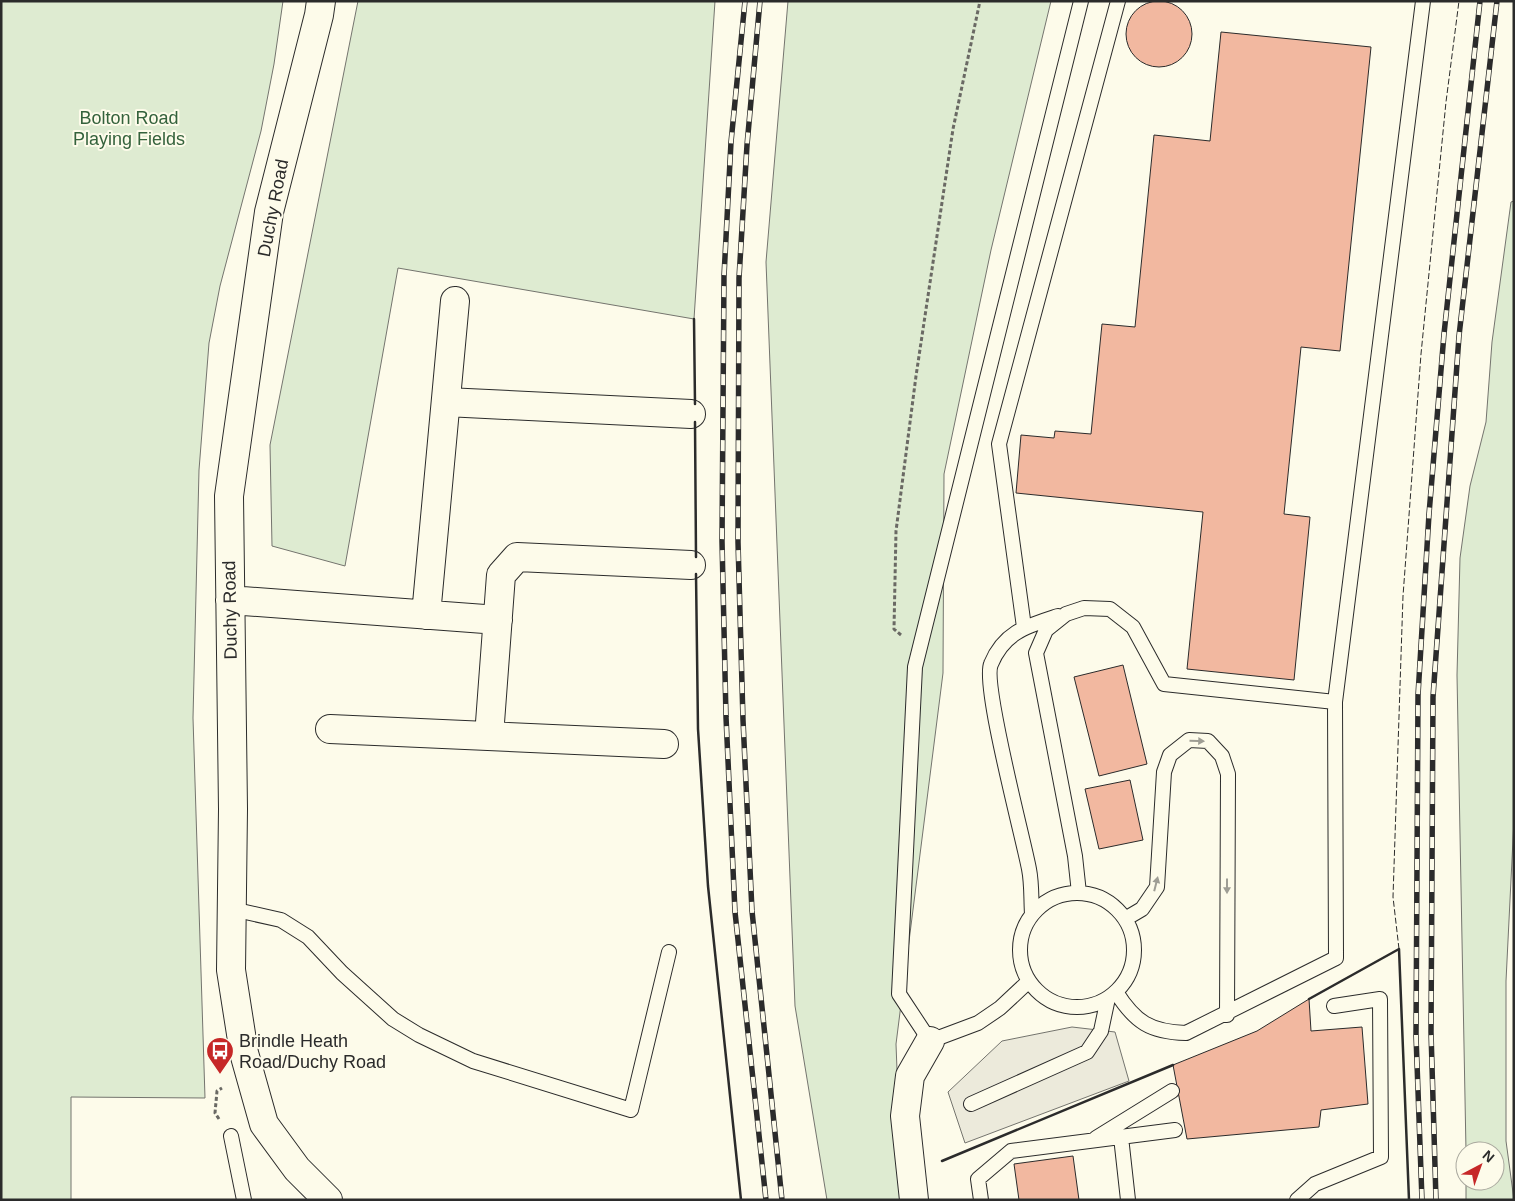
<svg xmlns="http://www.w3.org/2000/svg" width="1515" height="1201" viewBox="0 0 1515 1201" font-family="Arial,sans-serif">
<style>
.green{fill:#deebd1;stroke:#74746e}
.parking{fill:#eceadb;stroke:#74746e}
.building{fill:#f2b8a0;stroke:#2b2b2b}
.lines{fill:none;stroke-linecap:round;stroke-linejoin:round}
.lane-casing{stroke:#2b2b2b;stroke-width:16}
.street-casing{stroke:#2b2b2b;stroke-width:30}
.path{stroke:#6a6964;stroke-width:3;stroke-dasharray:4 2.5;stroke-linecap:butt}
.lane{stroke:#fdfbea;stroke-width:14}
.street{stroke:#fdfbea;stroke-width:28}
.rail-casing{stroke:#2b2b2b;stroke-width:5.5}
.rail{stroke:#fdfbea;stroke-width:4;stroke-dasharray:11;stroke-linecap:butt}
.fence{stroke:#2b2b2b;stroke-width:1;stroke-dasharray:6 2.5;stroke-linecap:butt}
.wall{stroke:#2b2b2b;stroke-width:2.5}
.oneway{fill:#9e9d94}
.labels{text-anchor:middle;stroke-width:4;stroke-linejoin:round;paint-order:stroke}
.park-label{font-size:18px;fill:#34623c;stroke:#fdfbea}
.street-label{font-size:18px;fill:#2b2b2b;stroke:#fdfbea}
.poi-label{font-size:18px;fill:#2b2b2b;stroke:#fdfbea;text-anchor:start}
</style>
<rect width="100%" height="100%" fill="#fdfbea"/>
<path class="green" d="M1 1H283L274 64 261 131 220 286 209 343 199 470 193 718 205 1098 71 1097V1200H1Z
M358 1H715L694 319 398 268 345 566 272 546 270 445Z
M788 1H1051L991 250 944 474 943 673 896 1044 902 1200H827L795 1006 766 262Z
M1514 201V819L1506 981V1141L1514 1200H1466V1181H1495V1151H1466L1457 675 1460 558 1470 486 1486 422 1492 342 1511 202Z"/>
<path class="parking" d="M1072 1027 1115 1032 1129 1081 965 1143 948 1092 1002 1041Z"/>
<path class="building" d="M1126 34a33 33 0 1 1 66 0a33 33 0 1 1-66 0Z
M1221 32 1371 47 1340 351 1301 347 1284 514 1310 517 1294 680 1187 669 1203 512 1016 493 1021 435 1054 438 1055 431 1091 434 1102 324 1135 327 1154 135 1210 141Z
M1123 665 1147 764 1099 776 1074 677Z
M1130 780 1143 840 1099 849 1085 789Z
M1309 999 1311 1031 1362 1027 1368 1104 1321 1110 1319 1127 1187 1139 1173 1065 1257 1031Z
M1073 1156 1079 1200H1019L1014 1164Z"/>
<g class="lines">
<defs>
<path id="lane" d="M1024 627 999 444 1118 1
M1079 893 1075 856 1036 653 1046 630 1066 614 1084 608 1110 609 1133 627 1164 684 1335 702 1423 1
M1020 950a57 57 0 1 1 114 0a57 57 0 1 1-114 0Z
M232 909 281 920 308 937 342 973 393 1019 419 1035 473 1061 631 1110 669 952
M1032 914C1031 899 1032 884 1029 869 1023 837 982 684 991 664 1004 632 1027 626 1058 616
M1125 919 1142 909 1157 887 1164 772 1170 755 1189 740 1208 741 1222 756 1228 774 1227 1015
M1029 981 1000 1008 978 1023 930 1041 899 994 915 667 1081 1
M1116 992C1135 1022 1150 1032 1186 1033L1336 958 1335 702
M971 1104 1087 1052 1101 1031 1108 998
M231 1136 244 1200
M1121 1137 1128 1200
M1096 1138 1172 1091
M981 1200 978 1179 1011 1151 1175 1130
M1297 1200 1315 1184 1381 1157 1380 999 1334 1006"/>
<path id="street" d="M321 1 319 15 269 212 229 496 233 809 231 970 244 1053 264 1124 297 1169 328 1200
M446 402 691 414
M230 600 498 620
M426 615 455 301
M330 729 664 744
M489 736 501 575 517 557 691 565
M914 1200 905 1116 910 1076 930 1041"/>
</defs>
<use href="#lane" class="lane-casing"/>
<use href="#street" class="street-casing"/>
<path class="path" d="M901 635 894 629 896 531 916 376 953 129 980 1
M219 1119 215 1113 217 1091 222 1088"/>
<use href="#lane" class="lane"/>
<use href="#street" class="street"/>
<defs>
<path id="rail" d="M745 1 731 142 724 276 722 541 726 717 735 912 766 1200
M760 1 747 145 739 278 738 542 743 720 752 911 782 1200
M1422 1200 1416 1036 1418 695 1429 514 1444 334 1480 1
M1436 1200 1431 1032 1433 697 1459 336 1497 1"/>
</defs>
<use href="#rail" class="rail-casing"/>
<use href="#rail" class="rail"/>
<path class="fence" d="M1399 949 1393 897 1403 596 1421 354 1446 102 1459 1"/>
<path class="wall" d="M694 319 695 404
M695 422 696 557
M696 574 698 729 708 886 741 1200
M1309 999 1399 949 1409 1200
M942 1161 1173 1065"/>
</g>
<defs><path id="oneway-solid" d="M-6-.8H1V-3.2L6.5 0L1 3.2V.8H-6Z" transform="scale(1.25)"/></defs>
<g class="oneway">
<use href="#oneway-solid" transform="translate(1197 741) rotate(2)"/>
<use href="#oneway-solid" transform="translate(1156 884) rotate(-76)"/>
<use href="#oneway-solid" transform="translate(1227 886) rotate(90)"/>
</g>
<defs>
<symbol id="bus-pin" viewBox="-11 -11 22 30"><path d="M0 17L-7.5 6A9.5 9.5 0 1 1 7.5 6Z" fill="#c62828" stroke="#fdfbea"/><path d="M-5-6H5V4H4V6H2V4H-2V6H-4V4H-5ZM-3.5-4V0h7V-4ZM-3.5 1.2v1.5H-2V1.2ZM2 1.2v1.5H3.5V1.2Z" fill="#fff"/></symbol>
</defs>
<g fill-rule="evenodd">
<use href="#bus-pin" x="204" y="1035" width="32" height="43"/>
</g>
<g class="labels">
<g class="park-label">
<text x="129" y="124">Bolton Road<tspan x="129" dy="21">Playing Fields</tspan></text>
</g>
<g class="street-label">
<text transform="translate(273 208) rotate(-79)" y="6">Duchy Road</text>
<text transform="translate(230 610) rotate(-91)" y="6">Duchy Road</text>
</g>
<g class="poi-label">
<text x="239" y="1047">Brindle Heath<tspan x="239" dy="21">Road/Duchy Road</tspan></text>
</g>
</g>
<rect width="1515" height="1201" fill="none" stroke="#2b2b2b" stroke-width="5"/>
<g transform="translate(1480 1166) rotate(41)"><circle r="24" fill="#fdfbea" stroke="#a9a89e"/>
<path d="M0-4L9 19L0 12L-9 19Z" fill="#c62828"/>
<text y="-8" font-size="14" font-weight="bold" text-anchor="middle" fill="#2b2b2b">N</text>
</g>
</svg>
